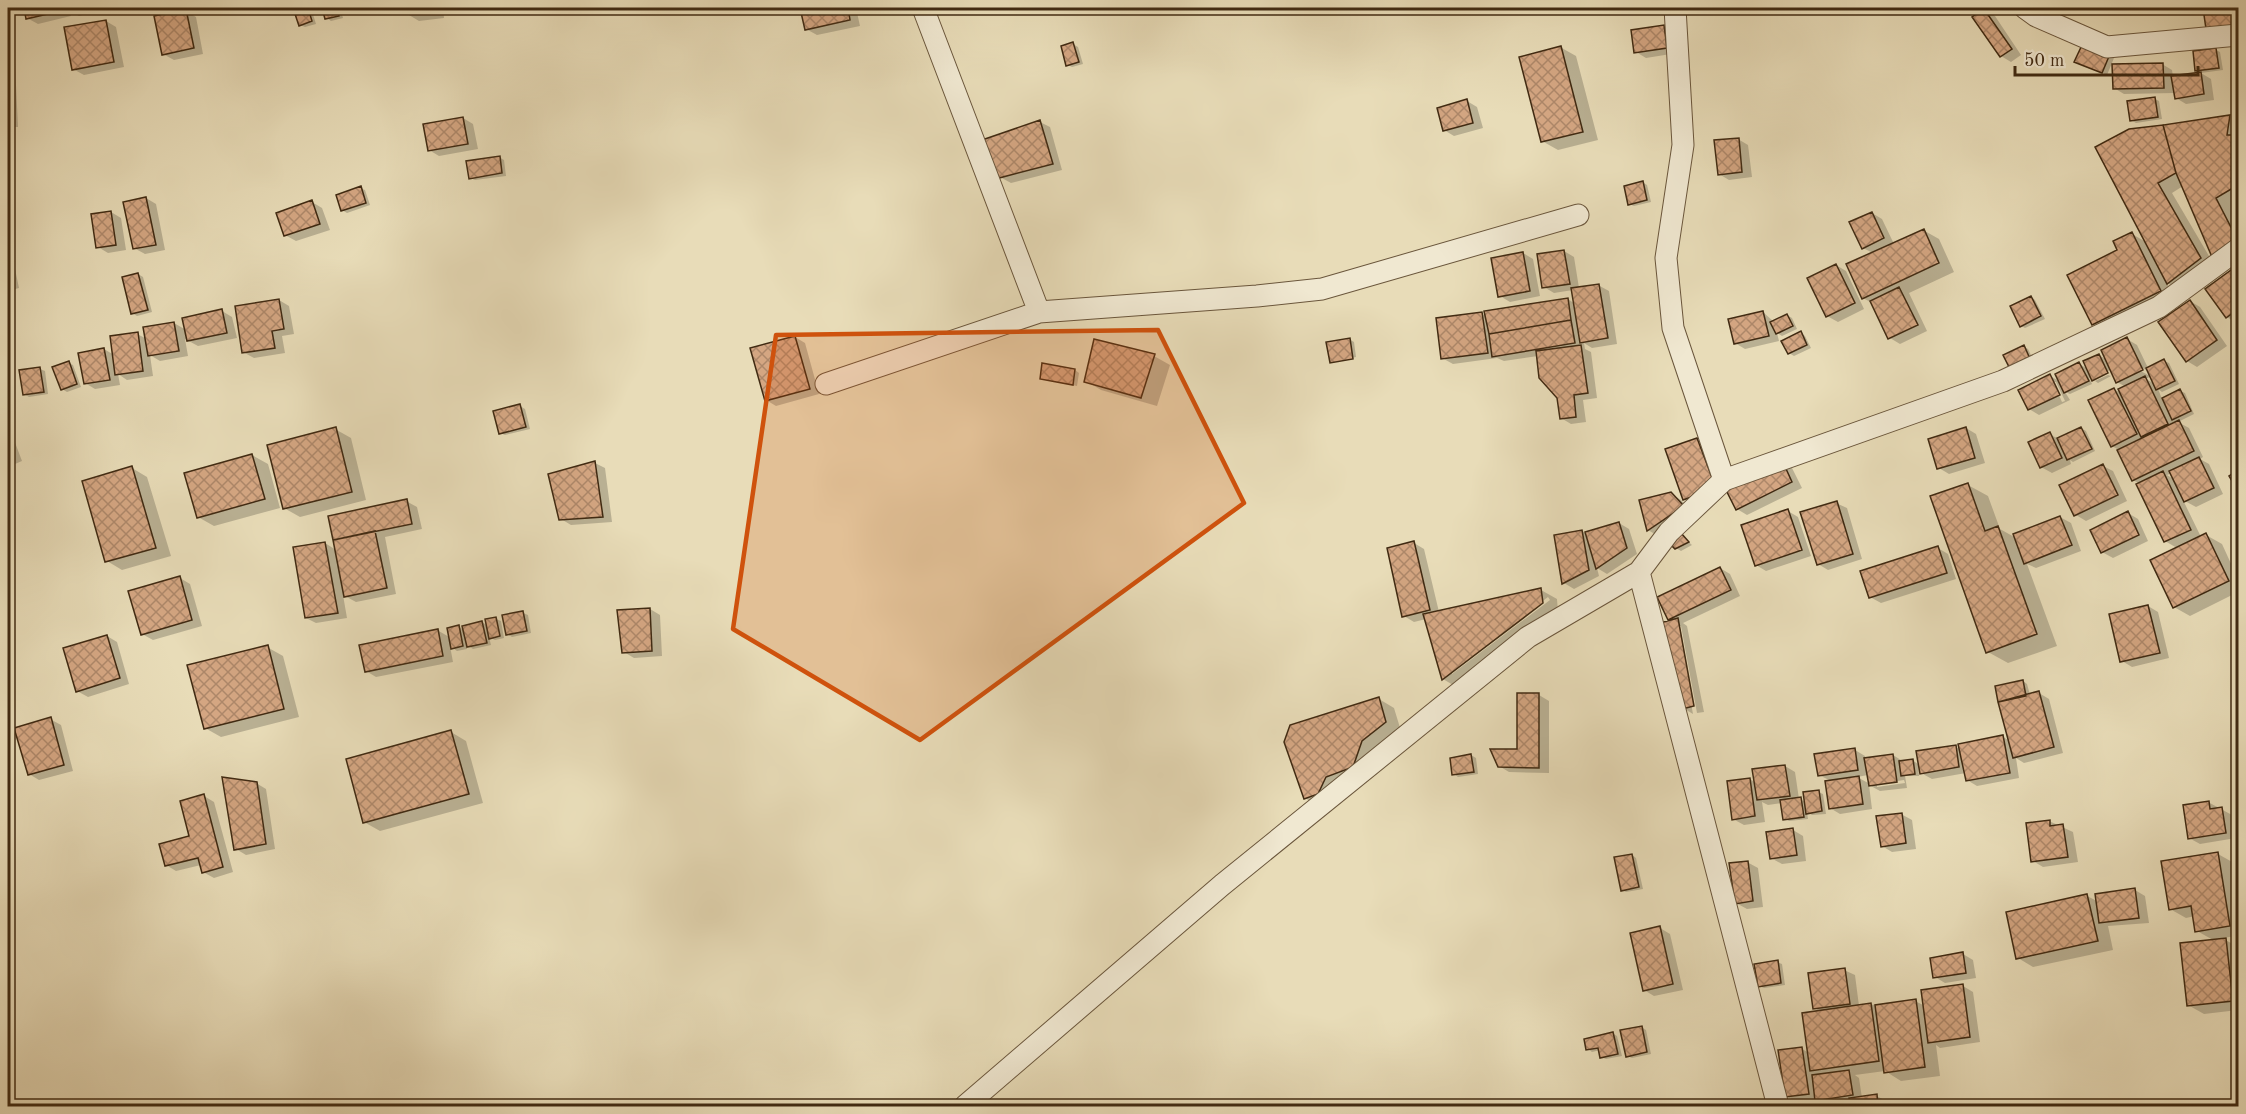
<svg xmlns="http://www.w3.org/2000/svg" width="2246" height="1114" viewBox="0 0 2246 1114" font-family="'Old Standard TT',serif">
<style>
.shadow{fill:#0003;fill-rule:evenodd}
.building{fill:url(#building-cross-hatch);stroke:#402a12;stroke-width:1.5}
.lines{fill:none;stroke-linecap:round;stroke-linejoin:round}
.street-casing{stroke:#6a563c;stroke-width:23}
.street{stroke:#f0e8d1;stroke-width:21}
.marked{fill:#cf520d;fill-opacity:0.2;stroke:#cf520d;stroke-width:4.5;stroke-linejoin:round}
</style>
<defs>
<pattern id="building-cross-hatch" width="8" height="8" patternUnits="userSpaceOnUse" patternTransform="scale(1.5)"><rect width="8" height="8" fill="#d4a682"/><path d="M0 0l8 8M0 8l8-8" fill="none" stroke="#ad8769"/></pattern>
</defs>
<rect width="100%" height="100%" fill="#e8dcb8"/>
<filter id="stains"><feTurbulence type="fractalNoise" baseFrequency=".00333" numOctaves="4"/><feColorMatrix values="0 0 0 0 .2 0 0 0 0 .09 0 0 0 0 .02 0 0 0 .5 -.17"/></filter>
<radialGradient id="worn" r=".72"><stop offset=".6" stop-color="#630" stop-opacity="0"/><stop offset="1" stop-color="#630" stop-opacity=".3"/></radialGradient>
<path class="shadow" d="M25 8H69L71 16 38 24 27 18Z
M73 8H92L93 12 79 16 75 13Z
M295 8H311L316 24 305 27 300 25Z
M324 8H340L343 18 331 21 327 18Z
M403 8H443L444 18 419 21 404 12Z
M802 8H856L860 26 817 35 806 29Z
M2205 8H2238V32L2208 29Z
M1984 10 1995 16 2021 55 2011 62 2001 56Z
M186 11 196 17 203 54 174 60 163 54Z
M106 21 116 27 124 67 84 75 73 69Z
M1664 27 1674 32 1677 53 1646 58 1636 52Z
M1073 44 1078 47 1083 64 1072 67 1068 65Z
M1560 47 1576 56 1598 140 1558 150 1542 141Z
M2216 50 2220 52 2223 70 2201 73 2197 70Z
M2109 56 2114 58 2107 75 2081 64Z
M8 60 15 64 18 127H8Z
M2162 64 2172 70 2173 77 2201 73 2211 79 2214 100 2186 104 2176 98 2175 93 2124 94 2114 88Z
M2155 99 2159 101 2162 119 2136 123 2131 120Z
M1467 101 1477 107 1483 128 1454 136 1444 130Z
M2230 117 2238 121V208L2235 210 2238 216V324L2227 317 2208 290 2236 269 2213 256 2183 186 2172 193 2216 268 2184 292 2167 283 2176 300 2109 333 2093 324 2119 251 2132 234 2146 242 2129 131Z
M463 118 473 124 478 149 439 156 429 150Z
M1040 122 1050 127 1062 170 1011 183 1000 177Z
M1738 139 1748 145 1752 177 1729 180 1719 174Z
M499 157 504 160 506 176 475 180 470 178Z
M1642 182 1647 185 1651 202 1634 206 1629 204Z
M360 188 365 190 370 205 347 213 342 210Z
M146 198 156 204 165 250 145 254 134 248Z
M312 202 322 208 330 230 296 241 285 235Z
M111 212 121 218 126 250 108 253 98 247Z
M1872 213 1882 219 1894 244 1923 230 1939 239 1954 272 1909 293 1927 331 1900 344 1890 338 1874 304 1863 298 1873 253 1863 248Z
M8 248 11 250 19 288 8 291Z
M1564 251 1574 257 1579 288 1598 285 1609 291 1617 344 1592 348 1584 343 1585 349 1591 352 1597 398 1583 400 1586 422 1571 424 1561 418 1558 397 1538 356 1504 361 1497 358 1453 364 1442 358 1482 314 1487 316 1568 299 1575 304 1573 290 1554 293 1544 287Z
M1523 253 1533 259 1540 296 1510 302 1500 296Z
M1836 265 1846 271 1864 309 1838 322 1827 316Z
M138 274 143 277 152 312 137 316 132 313Z
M2031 297 2035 300 2045 319 2025 328 2021 326Z
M279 300 289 306 294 334 282 336 285 353 254 358 243 352Z
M2190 301 2200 307 2227 346 2197 367 2187 361Z
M222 311 232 317 237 338 198 346 185 339 188 356 160 361 150 355 153 376 127 380 118 374 120 385 95 389 85 383 104 349 114 355 137 334 147 339 174 323 186 330Z
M1763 312 1774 322 1787 315 1792 318 1797 329 1782 336 1777 333 1779 341 1745 349 1735 343Z
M1801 333 1805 336 1811 348 1794 356 1789 353Z
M795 337 805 343 819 394 776 406 766 400Z
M1349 339 1354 342 1356 357 1331 362Z
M2127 339 2137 345 2148 368 2164 361 2169 363 2179 384 2162 392 2158 389 2162 399 2180 391 2185 393 2194 414 2178 422 2189 428 2203 457 2200 459 2209 464 2223 494 2196 507 2183 500 2201 537 2206 535 2222 544 2238 579V592L2190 616 2174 607 2177 548 2165 541 2140 484 2133 480 2119 450 2112 446 2114 389 2122 394 2126 387 2117 382 2114 368 2108 371 2103 368 2094 380 2089 378 2092 384 2070 394 2065 392 2070 400 2039 415 2029 409 2050 376 2061 382 2079 364 2088 369 2099 355 2107 360ZM2137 365 2150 372V376L2135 368ZM2151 376 2155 384 2146 379ZM2053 382H2056L2065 401 2062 402ZM2172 473 2175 480 2167 475Z
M2024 347 2028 349 2034 361 2016 370Z
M1154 356 1170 365 1157 406 1101 390 1086 381Z
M69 363 73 365 81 387 67 392 62 389Z
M40 369 45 371 48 394 29 397 24 394Z
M1075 370 1079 373 1077 386 1041 378Z
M2108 375 2111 376 2098 383 2095 381Z
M520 406 525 409 530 429 505 435 500 433Z
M8 424 22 461 8 467Z
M1966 428 1976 434 1985 463 1949 474 1939 468Z
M2081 428 2086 431 2095 451 2073 462 2070 460 2071 464 2052 473 2041 467 2049 434 2059 439Z
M335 429 351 438 366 500 300 517 284 508Z
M1697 439 1707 445 1725 494 1694 505 1684 499Z
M252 455 268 464 280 508 214 526 198 517Z
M1782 462 1792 468 1802 488 1747 515 1737 509Z
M595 463 605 468 612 522 571 525 561 519Z
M2103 466 2113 471 2127 501 2086 521 2076 515Z
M132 468 147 477 171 556 122 570 107 561Z
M1968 485 1988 496 2000 529 2016 538 2060 517 2071 523 2081 551 2036 568 2027 564 2057 646 2008 663 1988 652Z
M1671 494 1681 500 1693 513 1658 536 1648 530 1641 501Z
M406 501 417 507 422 529 385 537 396 594 356 602 343 595 347 618 316 623 306 618 325 543 336 550Z
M1836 503 1847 508 1862 559 1828 570 1818 564Z
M1788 511 1798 517 1811 556 1766 571 1756 565Z
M2128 513 2138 519 2148 541 2113 558 2102 552Z
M1619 523 1629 529 1637 554 1607 574 1597 568 1599 576 1574 589 1564 583 1582 531 1585 533Z
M1681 535 1692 545 1681 551 1676 548Z
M1414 543 1424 549 1439 612 1541 590 1557 599 1558 612 1458 688 1443 679 1426 619 1414 622 1404 616ZM1548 597 1550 600 1452 674V671Z
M1938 548 1948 554 1956 579 1881 603 1870 597Z
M1720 568 1730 574 1740 596 1683 623 1687 626 1704 712 1697 713 1681 626H1677L1693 714 1683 708 1672 621 1669 619Z
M180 578 190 584 202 626 153 640 142 634Z
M2148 606 2158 612 2169 658 2132 667 2122 661Z
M650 609 660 615 662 656 634 658 624 652Z
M523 613 528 615 531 633 512 637 507 634Z
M496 619 501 621 504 638 495 640 489 637 491 645 473 649 467 645V649L457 651 450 646 453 662 376 677 366 671 437 630 451 638 458 627 465 630 482 622 488 626Z
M107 636 117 642 129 684 88 697 77 691Z
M267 647 283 656 299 717 221 737 205 728Z
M2023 681 2027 684 2030 695 2039 693 2049 699 2063 753 2024 763 2016 758 2019 778 1977 786 1967 780 1966 773 1932 779 1921 773 1956 747 1961 750 2003 737 2010 741Z
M1539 695 1549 701V773L1509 772 1499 766 1518 751Z
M1379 699 1394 708 1401 731 1321 807 1305 798Z
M50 719 61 725 73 771 39 780 29 774Z
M451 732 466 741 483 803 380 831 364 822Z
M1855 750 1865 756V759L1893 755 1904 762 1912 760 1918 764 1919 776H1905L1907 788 1880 791 1869 785 1872 809 1840 814 1830 808 1831 781 1819 775ZM1868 775 1870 784 1857 777ZM1904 780 1905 783 1877 787V784Z
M1471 755 1476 758 1478 774 1458 777 1454 774Z
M1785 766 1795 772 1799 799 1806 802 1818 792 1823 794 1826 814 1812 815 1807 812 1808 819 1789 821 1785 819 1782 803 1768 805 1762 802 1765 822 1744 825 1733 819 1750 779 1756 783Z
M256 783 266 789 275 849 246 855 236 849Z
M204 796 214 802 233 872 214 878 203 872 201 865 176 871 166 865 191 837Z
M2208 802 2232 815 2236 838 2200 844 2189 838Z
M1901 814 1912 820 1916 849 1892 852 1882 846Z
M2049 821 2073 832 2078 862 2043 867 2033 861Z
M1793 830 1803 836 1806 861 1782 864 1771 858Z
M2218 854 2234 863 2238 893V1010L2204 1014 2188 1005 2215 941 2197 931 2195 916 2186 918 2170 909ZM2237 936 2238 947 2222 938Z
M1632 855 1636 858 1643 889 1626 892 1622 890Z
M1747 862 1758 868 1763 907 1747 909 1736 903Z
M2135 890 2145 896 2149 923 2108 926 2113 950 2033 967 2018 958 2087 896 2097 901Z
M1660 928 1670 934 1683 990 1654 996 1644 990Z
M1963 954 1973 960 1976 978 1945 983 1935 977Z
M1777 962 1782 964 1785 985 1764 988 1759 986Z
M1844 970 1855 975 1859 1006 1915 1001 1925 1006 1963 986 1973 992 1980 1042 1940 1048 1936 1045 1940 1076 1901 1081 1885 1071 1855 1075 1859 1078 1862 1098 1876 1096 1887 1101V1106H1852L1851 1102 1827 1106 1816 1099 1797 1102 1786 1096 1802 1049 1809 1053 1820 1012 1815 1008Z
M1641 1027 1646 1030 1651 1054 1632 1058 1627 1056Z
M1612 1033 1617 1036 1622 1056 1606 1059 1601 1057 1600 1050 1592 1052 1588 1049Z"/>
<path class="building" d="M24 8H60L61 11 26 19Z
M72 8H89L90 10 73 14Z
M293 8H308L312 21 299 26Z
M322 8H337L339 16 325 19Z
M401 8H429V10L402 13Z
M800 8H848L850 20 805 30Z
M2203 8H2238V26L2206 29Z
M186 9 194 48 162 55 154 16Z
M1984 9 2012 49 2000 57 1972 17Z
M106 20 114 62 72 70 64 27Z
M1664 25 1667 48 1634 53 1631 30Z
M1073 42 1079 62 1066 66 1061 46Z
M2083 43 2110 54 2102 73 2074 62Z
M1561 46 1583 132 1541 142 1519 57Z
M2216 48 2219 68 2195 71 2193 51Z
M2163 63 2164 88 2113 89 2112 64Z
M2201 72 2204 94 2175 99 2171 76Z
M2155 97 2158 117 2130 121 2127 101Z
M1467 99 1473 123 1443 131 1437 108Z
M2230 115 2227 135H2238V185L2216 198 2237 239 2212 257 2176 173 2163 125Z
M463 117 468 144 428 151 423 124Z
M1040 120 1053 164 999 178 982 140Z
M2163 125 2176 173 2158 183 2201 258 2167 284 2095 147 2129 129Z
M1739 138 1742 172 1718 175 1714 140Z
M500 156 502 173 469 179 466 161Z
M1643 181 1647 200 1628 205 1624 186Z
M361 186 366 203 341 211 336 195Z
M146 197 156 245 133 249 123 202Z
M312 200 320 224 284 236 276 213Z
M111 211 116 245 96 248 91 214Z
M1872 212 1884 238 1862 249 1849 222Z
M1924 229 1939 263 1862 299 1846 264Z
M2132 232 2161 291 2092 325 2067 275 2117 250 2113 241Z
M1564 250 1570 284 1542 288 1537 254Z
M1523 252 1530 291 1498 297 1491 258Z
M1836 264 1855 303 1826 317 1807 278Z
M2238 265V309L2226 318 2205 289Z
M138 273 148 310 131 314 122 277Z
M1599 284 1608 338 1580 343 1571 288Z
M1899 287 1918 325 1888 339 1870 301Z
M2031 296 2041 316 2020 327 2010 306Z
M1568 298 1571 320 1489 334 1484 311Z
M279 299 284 329 272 331 275 348 242 353 235 306Z
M2190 300 2217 340 2186 362 2158 322Z
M222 309 227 333 187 341 182 318Z
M1763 311 1769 336 1734 344 1728 319Z
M1482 312 1488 353 1441 359 1436 318Z
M1787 314 1793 326 1776 334 1770 322Z
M1571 320 1575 343 1492 357 1489 334Z
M174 322 179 351 148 356 143 327Z
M1801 331 1807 345 1788 354 1781 341Z
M138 332 143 371 115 375 110 336Z
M795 336 810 389 765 401 750 348Z
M2127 337 2143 370 2116 383 2101 350Z
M1350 338 1353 359 1330 363 1326 342Z
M1094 339 1155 354 1141 398 1084 382Z
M1581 345 1588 393 1574 395 1576 417 1560 419 1557 398 1539 378 1536 351Z
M2024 345 2030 359 2010 369 2003 355Z
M104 348 110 380 84 384 78 353Z
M2099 354 2108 373 2092 381 2083 361Z
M2164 359 2175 381 2156 390 2146 368Z
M69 361 77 384 61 390 52 367Z
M2079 362 2089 381 2064 393 2055 374Z
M1042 363 1075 369 1073 385 1040 379Z
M40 367 44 392 23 395 19 370Z
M2050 374 2060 395 2028 410 2018 390Z
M2145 376 2168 424 2141 437 2118 389Z
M2114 388 2137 434 2111 447 2088 400Z
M2180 389 2191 411 2172 420 2162 398Z
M520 404 526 427 499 434 493 411Z
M2179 420 2194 451 2132 481 2117 450Z
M336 427 352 492 283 509 267 445Z
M1966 427 1975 458 1937 469 1928 439Z
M2081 427 2092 449 2067 460 2057 438Z
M2050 432 2062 458 2040 468 2028 442Z
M1697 438 1716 488 1683 500 1665 449Z
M252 454 265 499 197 518 184 473Z
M2199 457 2214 488 2184 502 2169 471Z
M1782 460 1792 482 1736 510 1725 488Z
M595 461 603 517 559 520 548 474Z
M2103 464 2118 495 2074 516 2059 485Z
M132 466 156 548 105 562 82 481Z
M2238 470V491L2229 476Z
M2163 471 2191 530 2164 542 2136 484Z
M1968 483 1985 531 1998 526 2037 634 1986 653 1930 496Z
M1671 492 1684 506 1647 531 1639 500Z
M407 499 412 524 333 540 328 516Z
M1837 501 1853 554 1817 565 1800 512Z
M1788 509 1802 550 1755 566 1741 525Z
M2128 511 2139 535 2101 553 2090 530Z
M2060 516 2072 545 2024 564 2013 534Z
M1619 522 1627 548 1596 569 1585 532Z
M1582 530 1589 570 1562 584 1554 535Z
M375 531 387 588 344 597 333 540Z
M1681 533 1689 542 1675 549 1669 543Z
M2206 533 2229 581 2173 608 2150 560Z
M1414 541 1430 610 1402 617 1387 548Z
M325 542 338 613 305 618 293 547Z
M1938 546 1947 573 1869 598 1860 571Z
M1720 567 1731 590 1668 620 1657 597Z
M180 576 192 620 141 635 128 591Z
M1541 588 1543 603 1442 680 1423 614Z
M2148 605 2160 653 2120 662 2109 614Z
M650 608 652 651 622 653 617 610Z
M523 611 527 631 506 635 502 615Z
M496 617 500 636 489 639 485 619Z
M1678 618 1694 706 1682 709 1660 623Z
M482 621 487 643 467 647 462 626Z
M459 625 463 646 451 649 447 628Z
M438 629 443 656 365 672 359 645Z
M107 635 120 678 76 692 63 648Z
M268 645 284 709 204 729 187 665Z
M2023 680 2026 696 1998 702 1995 686Z
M2039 691 2054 747 2013 758 1998 702Z
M1517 693H1539V768L1498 767 1490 749H1517Z
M1379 697 1386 722 1362 741 1353 767 1326 777 1318 794 1304 799 1284 742 1290 725Z
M51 717 64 765 28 775 14 728Z
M451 730 469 794 363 823 346 759Z
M2003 735 2010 773 1966 781 1958 744Z
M1956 745 1959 767 1920 774 1916 751Z
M1855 748 1858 770 1818 776 1814 754Z
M1471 754 1474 772 1452 775 1450 758Z
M1893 754 1897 782 1869 786 1864 758Z
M1913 759 1915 774 1901 776 1899 761Z
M1785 765 1790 796 1757 800 1752 769Z
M1859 776 1863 804 1829 809 1825 781Z
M222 777 257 782 266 844 234 850Z
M1750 778 1755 816 1732 820 1727 781Z
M1819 790 1822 811 1806 814 1803 792Z
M204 794 223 867 202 873 198 858 165 866 159 844 189 836 180 801Z
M1801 797 1804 817 1783 820 1780 800Z
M2209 801 2210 809 2222 807 2226 833 2188 839 2183 805Z
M1902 813 1906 843 1881 847 1876 816Z
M2050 820V826L2063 824 2068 857 2031 862 2026 823Z
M1793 828 1797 855 1770 859 1766 832Z
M2218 852 2230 926 2195 932 2191 906 2169 910 2161 861Z
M1632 854 1639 887 1621 891 1614 857Z
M1748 861 1753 901 1735 904 1729 863Z
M2135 888 2139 918 2099 923 2095 894Z
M2087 894 2098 941 2016 959 2006 912Z
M2238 917V959L2232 918Z
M1660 926 1673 984 1643 991 1630 933Z
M2226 938 2233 1001 2187 1006 2180 943Z
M1963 952 1966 973 1933 978 1930 958Z
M1778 960 1781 983 1758 987 1754 964Z
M1845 968 1850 1004 1813 1009 1808 973Z
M1963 984 1970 1037 1928 1043 1921 990Z
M1916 999 1925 1067 1884 1073 1875 1005Z
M1871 1003 1879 1061 1810 1071 1802 1013Z
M1642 1026 1647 1052 1626 1057 1620 1030Z
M1613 1032 1618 1054 1600 1058 1598 1048 1586 1050 1584 1039Z
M1802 1047 1809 1094 1785 1097 1778 1050Z
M1849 1070 1853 1095 1815 1101 1812 1075Z
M1877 1094 1878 1106H1851L1849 1098Z"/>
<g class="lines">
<defs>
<path id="street" d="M923 8 1039 312
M1675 8 1683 145 1666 258 1673 328 1724 480
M2025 8 2036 16 2107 47 2238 35
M826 384 1039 312 1257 296 1322 289 1578 215
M1639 572 1778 1106
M965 1106 1222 885 1528 637 1639 572 1669 532 1724 480 2003 381 2159 307 2238 249"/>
</defs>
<use href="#street" class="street-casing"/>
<use href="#street" class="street"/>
</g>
<path class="marked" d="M1158 330 1244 503 920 740 733 629 776 335Z"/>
<rect width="2246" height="1114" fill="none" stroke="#e8dcb8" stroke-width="30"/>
<rect x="9" y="9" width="2228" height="1096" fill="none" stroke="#402a12" stroke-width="3"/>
<rect x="15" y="15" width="2216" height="1084" fill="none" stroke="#402a12" stroke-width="1.5"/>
<path d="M2015 66v9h183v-9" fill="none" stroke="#402a12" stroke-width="3"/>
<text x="2024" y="66" font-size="18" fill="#402a12" stroke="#f0e8d1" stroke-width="4.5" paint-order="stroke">50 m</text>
<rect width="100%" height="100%" filter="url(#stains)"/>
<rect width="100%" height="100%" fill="url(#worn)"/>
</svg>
